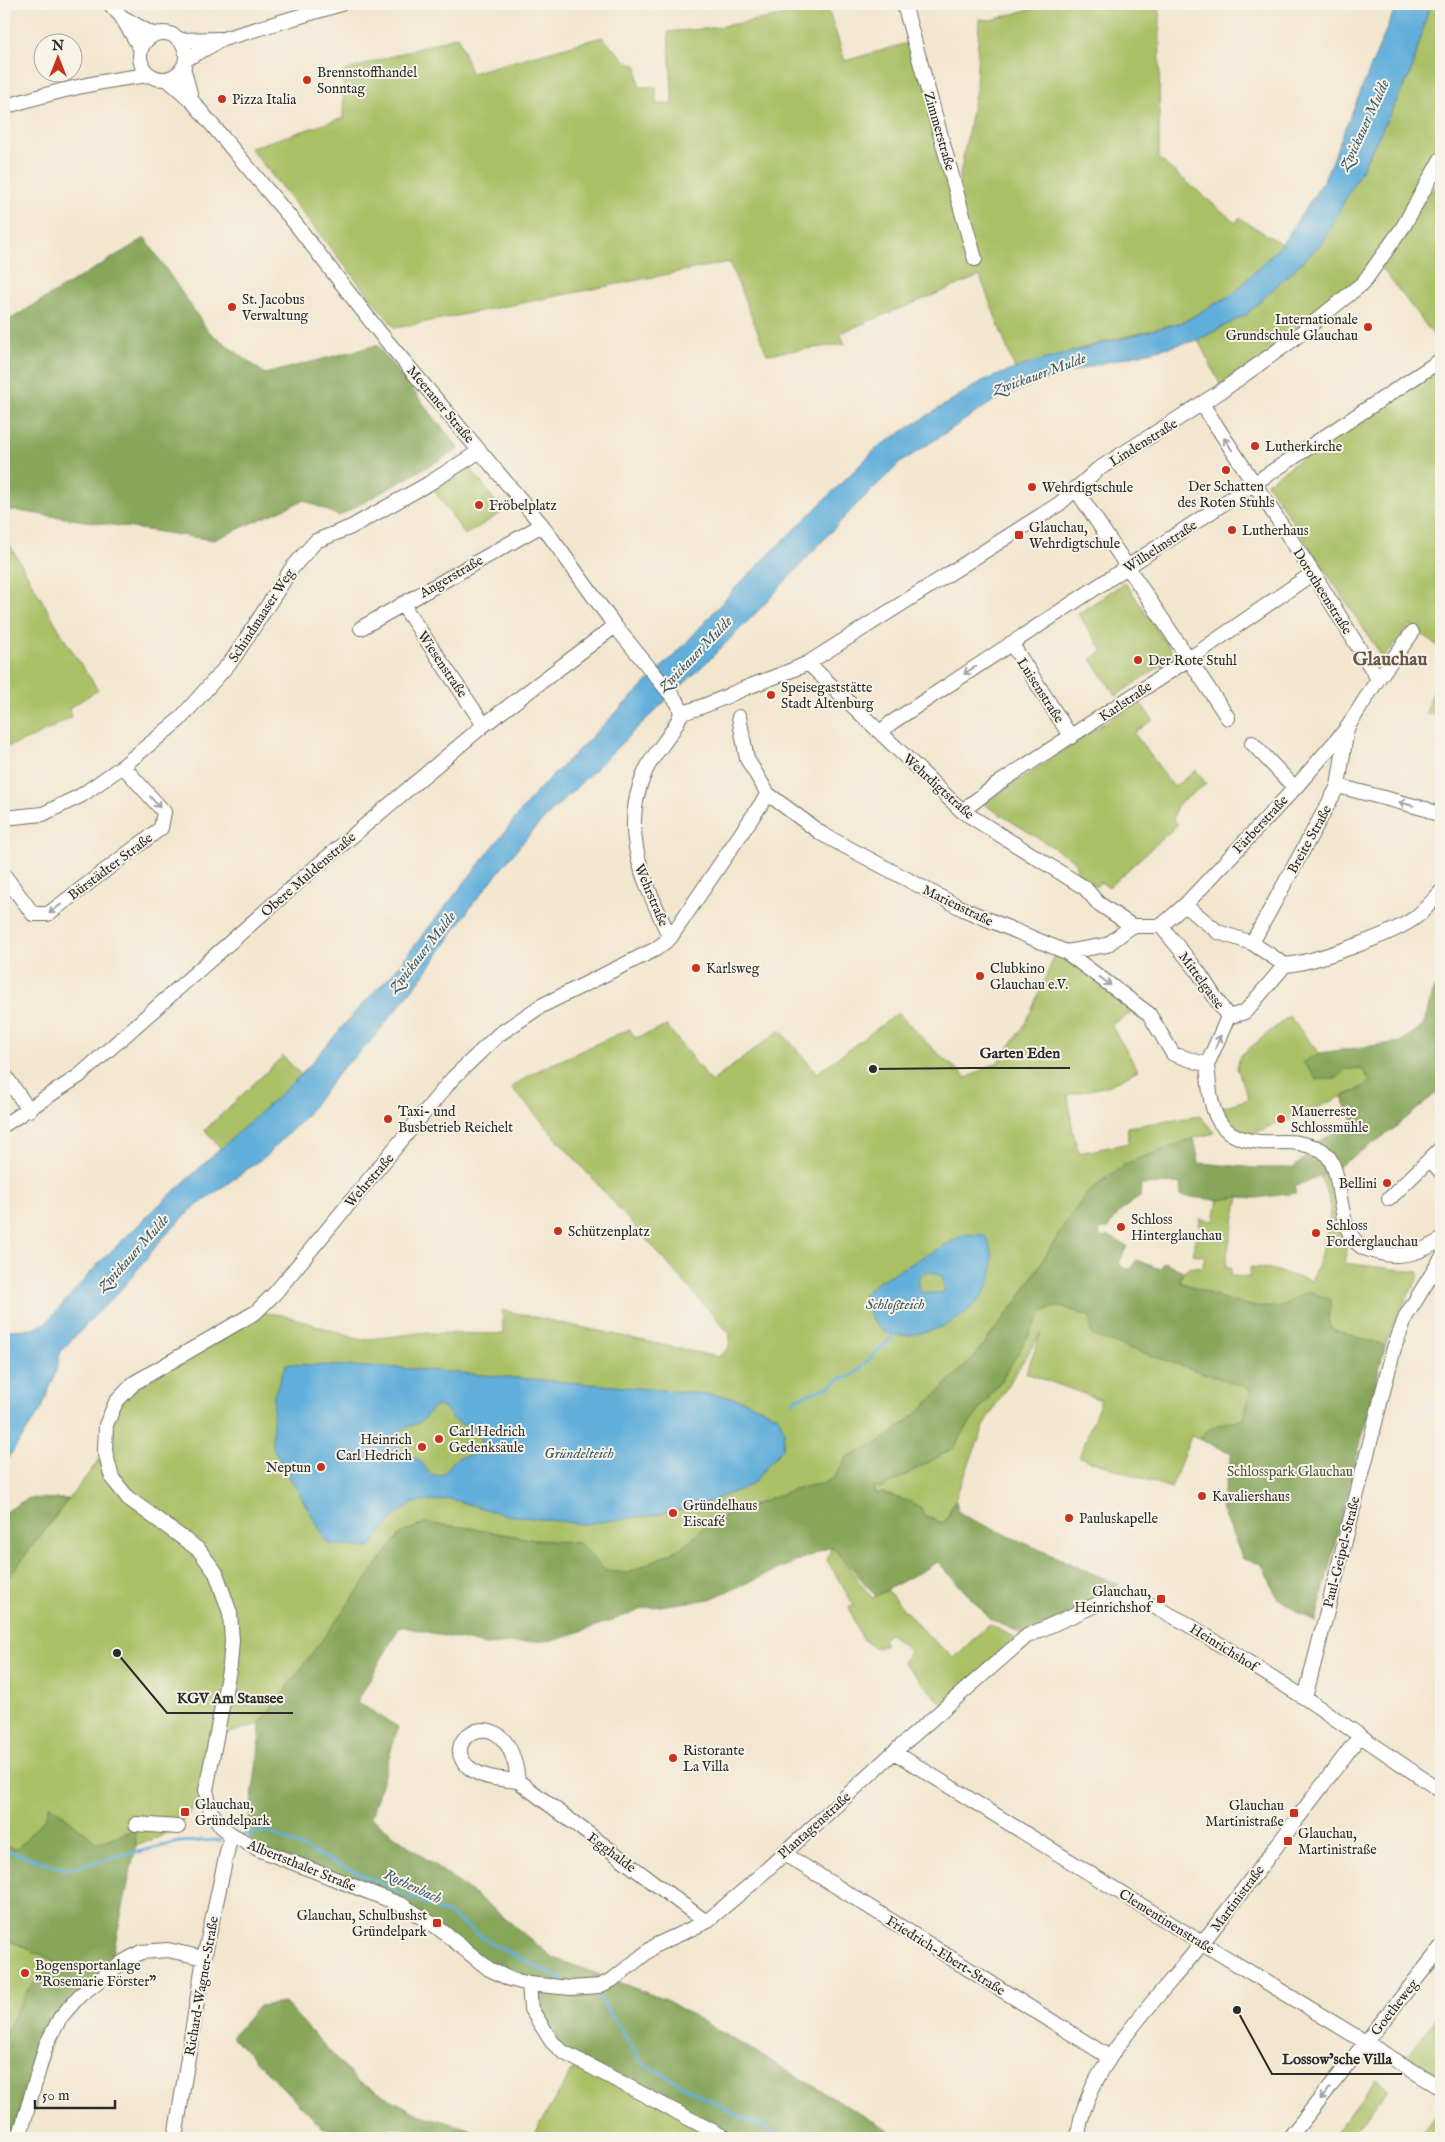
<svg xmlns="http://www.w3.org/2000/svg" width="1445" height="2142" viewBox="0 0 1445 2142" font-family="'IM FELL English',serif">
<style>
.green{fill:#a9c065;stroke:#6a7648}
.forest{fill:#86a65a;stroke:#586842}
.water{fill:#61aeda;stroke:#466c82;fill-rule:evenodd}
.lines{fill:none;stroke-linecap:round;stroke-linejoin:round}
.stream{stroke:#61aeda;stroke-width:3}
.minor-casing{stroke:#716c64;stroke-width:16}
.minor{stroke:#fff;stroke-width:14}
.oneway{stroke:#a0a0a0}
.poi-dot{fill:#c8321e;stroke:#f7f3e8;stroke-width:2}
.labels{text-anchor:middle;stroke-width:4;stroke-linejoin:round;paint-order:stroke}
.poi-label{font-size:14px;fill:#2b2b2b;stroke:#f7f3e8;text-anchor:start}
.street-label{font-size:14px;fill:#2b2b2b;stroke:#f7f3e8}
.park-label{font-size:14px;fill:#51583c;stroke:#f7f3e8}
.water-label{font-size:15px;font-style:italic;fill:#3e5968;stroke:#f7f3e8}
.district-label{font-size:19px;font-weight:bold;fill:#69574d;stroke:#f7f3e8}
.leader{fill:none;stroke:#2b2b2b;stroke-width:2}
.callout-dot{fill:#2b2b2b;stroke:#f7f3e8;stroke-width:2}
.callout-label{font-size:15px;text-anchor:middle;font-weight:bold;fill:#2b2b2b;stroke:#f7f3e8;stroke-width:4;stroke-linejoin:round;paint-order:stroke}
</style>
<rect width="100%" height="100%" fill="#f7f3e8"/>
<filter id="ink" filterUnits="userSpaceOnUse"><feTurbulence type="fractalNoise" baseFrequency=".02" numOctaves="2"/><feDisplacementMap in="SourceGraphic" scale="10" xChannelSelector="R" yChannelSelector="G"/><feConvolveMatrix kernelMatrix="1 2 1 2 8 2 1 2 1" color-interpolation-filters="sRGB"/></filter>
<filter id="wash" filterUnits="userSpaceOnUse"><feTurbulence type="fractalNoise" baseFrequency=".0096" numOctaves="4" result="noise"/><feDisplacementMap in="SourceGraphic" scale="20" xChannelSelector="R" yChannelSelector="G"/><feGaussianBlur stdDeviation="1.12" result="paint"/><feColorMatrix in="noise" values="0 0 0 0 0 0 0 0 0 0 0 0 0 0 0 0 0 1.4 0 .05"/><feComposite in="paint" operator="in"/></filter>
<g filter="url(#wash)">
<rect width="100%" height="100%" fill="#f3e6cf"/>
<path class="green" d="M1050 4H1158L1160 12 1159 159 1236 223 1239 218 1282 244 1233 294 1183 322 1093 345 1015 369 980 276 840 333 845 344 767 354 729 262 395 328 250 148 343 118 344 71 458 36 471 73 602 37 626 61 637 66 639 87H656V104H673L668 32 711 28 828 8 845 61 914 41 957 191 976 89 979 19 991 20Z
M1430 4H1441V159L1378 264 1223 390 1198 340 1247 314 1362 169 1411 72Z
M1438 185H1441V345L1381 267 1433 188Z
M1441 360V649L1411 625 1383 658 1267 483Z
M469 466 503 512 465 535 433 488Z
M4 535 67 643 98 690 69 708 72 717 34 737 4 748Z
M1125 582 1175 656 1116 696 1091 659 1103 651 1078 614Z
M1441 670V718L1426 713 1437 677Z
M1138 700 1153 720 1134 733 1174 787 1196 770 1206 784 1177 805 1173 819 1178 824 1109 887 1100 882 1096 887 1077 872 1075 861 985 805V803Z
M1055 955 1068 961 1137 1010 1111 1025 1138 1070 1110 1085 1068 1095 1073 1133 1079 1153 1129 1143 1127 1127 1200 1116 1215 1133 1194 1138 1110 1174 1087 1194 1069 1218 1018 1300 973 1358 914 1416 881 1441 846 1458 835 1477 825 1483 794 1489 709 1523 685 1546 628 1573 606 1571 578 1543 535 1540 470 1528 400 1534 260 1724 218 1736 206 1790 178 1827 157 1838 136 1846 134 1830 97 1843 50 1804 46 1817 17 1849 4 1846V1583L105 1452 116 1402 256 1312 284 1315 361 1340 419 1333 503 1334 502 1310 718 1357 729 1348 730 1334 511 1087 537 1071 629 1029 636 1038 667 1026 711 1082 780 1030 817 1073 898 1013 933 1049 967 1078 998 1062 1026 1023Z
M1289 1016 1319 1053 1303 1062 1337 1078 1346 1069H1363L1370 1081 1365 1086 1290 1120 1285 1119 1245 1138 1223 1122 1216 1109 1249 1099 1237 1068 1240 1056Z
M283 1056 301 1075 221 1149 205 1130Z
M1331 1171 1347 1255 1344 1263 1419 1272 1418 1278 1398 1314 1385 1346 1334 1330C1322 1317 1333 1314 1331 1300 1325 1298 1315 1293 1309 1293 1297 1293 1289 1306 1277 1307 1243 1310 1210 1293 1180 1282L1182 1273 1190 1267 1202 1268 1205 1256 1193 1254 1197 1232 1201 1231V1228L1199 1226 1200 1219 1214 1221 1218 1200 1239 1197 1226 1259V1267H1231V1276L1250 1277V1267L1271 1269 1311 1281C1319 1262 1330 1230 1330 1209 1331 1198 1324 1186 1320 1176Z
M1053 1307H1062L1089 1316 1092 1323 1090 1332 1363 1426 1315 1623 1278 1598 1262 1564 1243 1559 1221 1506 1232 1453 1191 1436 1171 1488 1079 1457 1101 1400 1026 1373 1041 1333 987 1419 946 1521 942 1523 924 1515 921 1508 873 1492 876 1486 882 1488 954 1448 964 1431 1003 1378 1040 1316 1045 1310Z
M832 1546 872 1598 887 1590 926 1634 954 1658 989 1624 1022 1641 942 1704 903 1662 910 1651 890 1634 883 1639 886 1644 874 1648 861 1638 849 1607 854 1606 827 1560Z
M4 1938 55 1961 52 1968 39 1978 4 2035Z
M1441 2010V2077L1407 2057Z
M579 2060 726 2138H531Z
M1376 2079 1388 2088 1350 2138H1331Z
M1441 2107V2138H1418Z"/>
<path class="forest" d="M145 238 208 331 265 374 377 345 459 449 339 516 304 500 214 540 4 509V323Z
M1441 981V1089L1391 1131 1336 1168 1294 1187 1296 1193 1256 1198 1239 1197 1218 1200 1181 1196 1180 1183 1141 1185 1140 1197C1127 1205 1114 1215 1108 1229H1102L1099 1232 1100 1236 1103 1238 1109 1236 1127 1246 1119 1263 1124 1269H1131L1136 1260 1160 1269 1164 1262 1185 1272 1182 1273 1180 1282C1210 1293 1243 1310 1277 1307 1289 1306 1297 1293 1309 1293 1315 1293 1325 1298 1331 1300 1333 1314 1322 1317 1334 1330L1385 1346 1315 1623 1278 1598 1262 1564 1243 1559 1221 1506 1232 1453 1200 1439C1210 1424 1226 1422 1244 1419L1251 1389 1093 1336C1089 1330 1092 1323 1089 1316 1071 1310 1054 1300 1040 1316L1003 1378 964 1431 954 1448 882 1488 876 1486 873 1490 875 1494 882 1493 911 1502 921 1508 924 1515 942 1523 946 1520 956 1500 958 1511 966 1517 1119 1585 1077 1613 1027 1636 990 1619 938 1562 876 1596 832 1546 710 1599 646 1608 556 1640 486 1645 400 1626 357 1702 398 1727 371 1818 495 1910 552 1957 668 2001 902 2138H726L563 2052 531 2009 529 1984 489 1969 437 1927 256 1847 247 1834 259 1746 260 1724 400 1534 425 1523 470 1528 535 1540 578 1543 606 1571 628 1573 685 1546 709 1523 794 1489 825 1483 835 1477 846 1458 881 1441 914 1416 973 1358 1018 1300 1069 1218 1087 1194 1125 1164 1194 1138 1199 1163 1256 1168H1293L1313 1151 1315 1143 1354 1123 1342 1097 1365 1086 1370 1081 1362 1069H1346L1337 1078 1317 1080 1303 1062 1319 1053 1400 1042 1423 1026 1434 989Z
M28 1498 68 1499 4 1583V1513Z
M50 1804 97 1843 135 1830 136 1846 109 1972 60 2018 19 2138H4V2035L28 1989 39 1978 52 1968 55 1961 4 1938V1846L17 1849 46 1817Z
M285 2003 357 2081 418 2114 470 2129 475 2138H432L426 2131 392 2128 343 2132 324 2129 232 2037 259 2006Z"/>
<path class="water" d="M1397 4H1430L1411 72 1362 169 1321 244 1247 314 1198 340 1098 364 1042 381 995 400 900 463 853 508 756 613 710 659 640 725 532 831 472 905 424 975 372 1040 340 1071 304 1118 267 1155 191 1210 161 1240 125 1285 61 1351 54 1377 41 1410 4 1464V1334L7 1330 33 1329 46 1323 100 1262 159 1205 301 1075 356 1011 392 974 537 791 687 642 737 586 878 447 982 381 1031 363 1183 322 1233 294 1282 244 1323 182Z
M965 1234 985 1235C1010 1282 969 1322 925 1332 916 1334 903 1337 894 1335 876 1332 865 1311 863 1295L879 1281ZM932 1272 942 1276 945 1286 943 1293H923L918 1289V1278L922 1274Z
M286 1364 401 1368 719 1395 746 1401 778 1416 784 1430 783 1448 768 1465 751 1485 701 1505 656 1515 583 1524 506 1515 451 1499 412 1503 393 1518 369 1548 328 1544 272 1446 274 1395ZM438 1406C449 1408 448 1416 456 1421 465 1426 479 1430 481 1440 479 1460 464 1452 454 1461 446 1469 445 1480 429 1473 426 1469 423 1463 419 1460 407 1453 395 1450 396 1435 403 1426 412 1427 420 1422 428 1417 428 1408 438 1406Z"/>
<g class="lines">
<path class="stream" d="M792 1403 797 1398 831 1386 841 1378 851 1377 894 1335
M243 1835 266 1831 452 1916 492 1944 565 1981
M4 1850 66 1869 179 1842 220 1840
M594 1995 600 1998 642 2063 731 2112 788 2138"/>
</g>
</g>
<g filter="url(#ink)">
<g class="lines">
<defs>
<path id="minor" d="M110 4 121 16 141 49
M904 4 975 259
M122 17 154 35
M140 56a23 23 0 1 1 46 0a23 23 0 1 1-46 0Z
M179 40 219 39
M186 59 223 39 341 4
M183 67 192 101
M167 79 192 101 294 222 380 333 542 525 615 626 678 703 681 713
M4 107C52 92 100 80 150 75
M1202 404 1313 573 1378 679
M1075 488 1228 718
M402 604 484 725
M361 628 542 525
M1011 643 1071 737
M808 663 962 811 1085 888 1098 903 1132 926
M681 713C703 708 722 698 743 689 765 680 787 673 808 663L1059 504 1097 470 1223 390 1291 341 1363 283 1403 227 1441 159
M739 717 747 759 768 794 822 834 963 909 1066 952 1149 1014 1173 1054 1207 1065
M881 732 891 723 1441 360
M1252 743 1295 788
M1338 786 1426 809 1441 816
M768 794 670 938 656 949 541 1006 498 1035 453 1078 275 1293 256 1312 134 1383 116 1402 106 1425 105 1451 112 1478 128 1498 199 1550 216 1573 230 1613 232 1641 230 1665 206 1790 211 1812 222 1827 231 1834 258 1849 402 1905 437 1927 489 1969 510 1979 529 1984 571 1988 599 1986 612 1980 656 1945 706 1922 750 1885 894 1752 1027 1636 1100 1603 1120 1598 1141 1600 1184 1622 1305 1698 1441 1791
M962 811 999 783 1189 659 1313 573
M4 818 43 814 82 795 123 766 179 720 233 659 292 568 316 541 351 527 428 484 480 451
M4 875 33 914H48L161 828 164 812 123 766
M1185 905 1218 932 1252 943 1285 965
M1161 926 1197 970 1228 1017
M670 938C645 882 618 834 645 772 654 751 674 735 681 713
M1252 943 1338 786 1347 728
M1066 952 1107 945 1132 926H1161L1185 905 1295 788 1347 728 1378 679 1412 633
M1228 1017 1245 1012 1285 965C1313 963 1394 934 1416 917 1425 910 1433 900 1441 892
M1207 1065C1211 1105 1211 1138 1260 1142 1273 1143 1285 1141 1298 1143 1306 1145 1316 1146 1323 1151 1347 1170 1332 1227 1362 1247 1367 1250 1375 1251 1380 1253 1403 1259 1423 1251 1441 1240
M1207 1065 1228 1017
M4 1074 29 1110
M4 1125 79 1076 305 876 484 725 615 626
M1430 1159 1441 1148
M1389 1199 1430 1159 1441 1172
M1305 1698 1394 1348 1406 1316 1441 1259
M894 1752 1202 1943 1441 2088
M518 1781C508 1689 428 1744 474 1771 487 1779 503 1779 518 1781L706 1922
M136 1824 178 1827
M783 1853 1109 2057
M529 1984 531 2009 552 2042 563 2052 726 2138
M19 2138 46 2045 60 2018 79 1996 123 1962 141 1952 168 1950 204 1958
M175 2138 204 1958 231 1834
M1078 2138C1083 2068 1161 1996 1203 1942 1256 1874 1307 1805 1360 1736
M1289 2138 1441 1948"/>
</defs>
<use href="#minor" class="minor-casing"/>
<use href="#minor" class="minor"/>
</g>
<defs><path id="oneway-shaft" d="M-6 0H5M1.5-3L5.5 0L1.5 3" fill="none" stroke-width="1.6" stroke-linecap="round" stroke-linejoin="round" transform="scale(1.25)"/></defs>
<g class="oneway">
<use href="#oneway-shaft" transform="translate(1228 444) rotate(-123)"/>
<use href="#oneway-shaft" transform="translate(970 670) rotate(146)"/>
<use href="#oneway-shaft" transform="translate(155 802) rotate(48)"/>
<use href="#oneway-shaft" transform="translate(1406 804) rotate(-166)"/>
<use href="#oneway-shaft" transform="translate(55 909) rotate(143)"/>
<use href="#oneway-shaft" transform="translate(1105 981) rotate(37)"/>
<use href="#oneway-shaft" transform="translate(1218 1042) rotate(-68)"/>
<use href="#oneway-shaft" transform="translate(1325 2094) rotate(129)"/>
</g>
</g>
<g class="poi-dot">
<circle cx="307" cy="80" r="5"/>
<circle cx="222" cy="99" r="5"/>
<circle cx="232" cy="307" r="5"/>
<circle cx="1368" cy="327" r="5"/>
<circle cx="1255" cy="446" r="5"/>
<circle cx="1226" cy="470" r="5"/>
<circle cx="1032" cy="487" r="5"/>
<circle cx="479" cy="505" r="5"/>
<circle cx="1232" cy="530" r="5"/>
<rect x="1014" y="530" width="10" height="10" rx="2.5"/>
<circle cx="1138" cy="660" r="5"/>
<circle cx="771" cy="695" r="5"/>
<circle cx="696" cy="968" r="5"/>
<circle cx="980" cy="976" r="5"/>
<circle cx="388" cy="1119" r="5"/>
<circle cx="1281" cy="1119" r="5"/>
<circle cx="1387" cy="1183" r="5"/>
<circle cx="1121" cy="1227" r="5"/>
<circle cx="558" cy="1231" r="5"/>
<circle cx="1316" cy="1233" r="5"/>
<circle cx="439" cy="1439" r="5"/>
<circle cx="422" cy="1447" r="5"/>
<circle cx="321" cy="1467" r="5"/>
<circle cx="1202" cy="1496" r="5"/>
<circle cx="673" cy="1513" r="5"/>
<circle cx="1069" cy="1518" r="5"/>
<rect x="1156" y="1594" width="10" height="10" rx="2.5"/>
<circle cx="673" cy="1758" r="5"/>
<rect x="180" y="1807" width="10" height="10" rx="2.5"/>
<rect x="1289" y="1808" width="10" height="10" rx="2.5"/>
<rect x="1283" y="1836" width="10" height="10" rx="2.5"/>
<rect x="432" y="1918" width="10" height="10" rx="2.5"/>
<circle cx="25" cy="1973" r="5"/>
</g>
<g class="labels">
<g class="poi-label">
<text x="317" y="77">Brennstoffhandel<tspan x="317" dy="16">Sonntag</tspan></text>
<text x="232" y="104">Pizza Italia</text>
<text x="242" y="304">St. Jacobus<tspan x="242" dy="16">Verwaltung</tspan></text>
<text x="1358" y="324" text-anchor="end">Internationale<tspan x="1358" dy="16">Grundschule Glauchau</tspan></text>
<text x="1265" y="451">Lutherkirche</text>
<text x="1226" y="491" text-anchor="middle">Der Schatten<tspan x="1226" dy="16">des Roten Stuhls</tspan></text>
<text x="1042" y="492">Wehrdigtschule</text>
<text x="489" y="510">Fröbelplatz</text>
<text x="1029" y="532">Glauchau,<tspan x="1029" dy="16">Wehrdigtschule</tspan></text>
<text x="1242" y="535">Lutherhaus</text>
<text x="1148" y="665">Der Rote Stuhl</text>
<text x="781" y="692">Speisegaststätte<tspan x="781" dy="16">Stadt Altenburg</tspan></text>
<text x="706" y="973">Karlsweg</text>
<text x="990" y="973">Clubkino<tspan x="990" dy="16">Glauchau e.V.</tspan></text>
<text x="398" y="1116">Taxi- und<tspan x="398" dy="16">Busbetrieb Reichelt</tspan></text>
<text x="1291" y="1116">Mauerreste<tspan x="1291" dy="16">Schlossmühle</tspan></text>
<text x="1377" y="1188" text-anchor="end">Bellini</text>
<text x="1131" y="1224">Schloss<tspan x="1131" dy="16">Hinterglauchau</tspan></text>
<text x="1326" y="1230">Schloss<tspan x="1326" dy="16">Forderglauchau</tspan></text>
<text x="568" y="1236">Schützenplatz</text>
<text x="449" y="1436">Carl Hedrich<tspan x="449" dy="16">Gedenksäule</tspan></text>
<text x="412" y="1444" text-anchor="end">Heinrich<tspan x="412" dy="16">Carl Hedrich</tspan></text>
<text x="311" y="1472" text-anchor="end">Neptun</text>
<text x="1212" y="1501">Kavaliershaus</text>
<text x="683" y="1510">Gründelhaus<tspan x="683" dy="16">Eiscafé</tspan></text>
<text x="1079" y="1523">Pauluskapelle</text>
<text x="1151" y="1596" text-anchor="end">Glauchau,<tspan x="1151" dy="16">Heinrichshof</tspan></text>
<text x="683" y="1755">Ristorante<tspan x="683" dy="16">La Villa</tspan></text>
<text x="195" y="1809">Glauchau,<tspan x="195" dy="16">Gründelpark</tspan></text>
<text x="1284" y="1810" text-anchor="end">Glauchau<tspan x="1284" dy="16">Martinistraße</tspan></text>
<text x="1298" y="1838">Glauchau,<tspan x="1298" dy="16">Martinistraße</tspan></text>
<text x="427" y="1920" text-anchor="end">Glauchau, Schulbushst<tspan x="427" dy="16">Gründelpark</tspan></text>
<text x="35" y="1970">Bogensportanlage<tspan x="35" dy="16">"Rosemarie Förster"</tspan></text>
</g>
<g class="street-label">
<text transform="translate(940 131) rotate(74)" y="5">Zimmerstraße</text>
<text transform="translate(441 404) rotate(50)" y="5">Meeraner Straße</text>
<text transform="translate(1143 442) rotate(-32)" y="5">Lindenstraße</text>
<text transform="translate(1160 546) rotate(-33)" y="5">Wilhelmstraße</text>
<text transform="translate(451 576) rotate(-30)" y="5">Angerstraße</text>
<text transform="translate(1323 591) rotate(58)" y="5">Dorotheenstraße</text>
<text transform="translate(261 615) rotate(-57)" y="5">Schindmaaser Weg</text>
<text transform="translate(443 664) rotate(56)" y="5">Wiesenstraße</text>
<text transform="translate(1041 690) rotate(57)" y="5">Luisenstraße</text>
<text transform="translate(1125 701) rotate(-34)" y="5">Karlstraße</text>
<text transform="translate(939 786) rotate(42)" y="5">Wehrdigtstraße</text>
<text transform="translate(1260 824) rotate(-47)" y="5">Färberstraße</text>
<text transform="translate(1309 839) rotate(-61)" y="5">Breite Straße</text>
<text transform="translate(110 866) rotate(-37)" y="5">Bürstädter Straße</text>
<text transform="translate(308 874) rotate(-41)" y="5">Obere Muldenstraße</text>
<text transform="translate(652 895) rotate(67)" y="5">Wehrstraße</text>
<text transform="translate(958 905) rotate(26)" y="5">Marienstraße</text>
<text transform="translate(1202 980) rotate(54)" y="5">Mittelgasse</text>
<text transform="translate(369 1180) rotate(-49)" y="5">Wehrstraße</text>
<text transform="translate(1341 1552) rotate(-76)" y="5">Paul-Geipel-Straße</text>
<text transform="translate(1224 1647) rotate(32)" y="5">Heinrichshof</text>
<text transform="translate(814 1825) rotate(-42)" y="5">Plantagenstraße</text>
<text transform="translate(612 1852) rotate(37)" y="5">Egghalde</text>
<text transform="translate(302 1865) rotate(22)" y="5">Albertsthaler Straße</text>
<text transform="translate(1237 1898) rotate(-53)" y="5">Martinistraße</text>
<text transform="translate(1167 1921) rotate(32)" y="5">Clementinenstraße</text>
<text transform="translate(946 1955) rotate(32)" y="5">Friedrich-Ebert-Straße</text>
<text transform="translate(201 1986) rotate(-80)" y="5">Richard-Wagner-Straße</text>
<text transform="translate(1394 2007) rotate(-52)" y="5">Goetheweg</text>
</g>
<g class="park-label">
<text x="1290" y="1476">Schlosspark Glauchau</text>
</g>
<g class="water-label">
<text transform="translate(1364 125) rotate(-65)" y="5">Zwickauer Mulde</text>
<text transform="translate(1039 374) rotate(-20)" y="5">Zwickauer Mulde</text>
<text transform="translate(695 654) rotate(-46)" y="5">Zwickauer Mulde</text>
<text transform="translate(422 952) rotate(-52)" y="5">Zwickauer Mulde</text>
<text transform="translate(133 1253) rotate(-48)" y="5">Zwickauer Mulde</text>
<text x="895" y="1309">Schloßteich</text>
<text x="579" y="1458">Gründelteich</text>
<text transform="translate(413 1886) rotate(25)" y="5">Rothenbach</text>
</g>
<g class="district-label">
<text x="1390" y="665">Glauchau</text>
</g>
</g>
<path class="leader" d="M873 1069L970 1068H1070M117 1653L167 1713H293M1237 2010L1272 2074H1402"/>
<g class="callout-dot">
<circle cx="873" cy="1069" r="5"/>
<circle cx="117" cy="1653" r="5"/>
<circle cx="1237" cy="2010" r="5"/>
</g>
<g class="callout-label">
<text x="1020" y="1058">Garten Eden</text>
<text x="230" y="1703">KGV Am Stausee</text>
<text x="1337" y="2064">Lossow’sche Villa</text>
</g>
<rect width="1445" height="2142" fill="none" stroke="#f7f3e8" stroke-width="20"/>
<g transform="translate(58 58)"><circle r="24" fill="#f7f3e8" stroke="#a5a39c"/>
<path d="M0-4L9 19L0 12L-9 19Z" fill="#c8321e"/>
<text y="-8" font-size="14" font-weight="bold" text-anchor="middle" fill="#2b2b2b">N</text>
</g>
<path d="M35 2100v8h80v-8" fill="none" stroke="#2b2b2b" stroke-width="2.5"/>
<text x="42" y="2100" font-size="15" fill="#2b2b2b" stroke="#f7f3e8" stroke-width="4" paint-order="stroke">50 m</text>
</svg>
